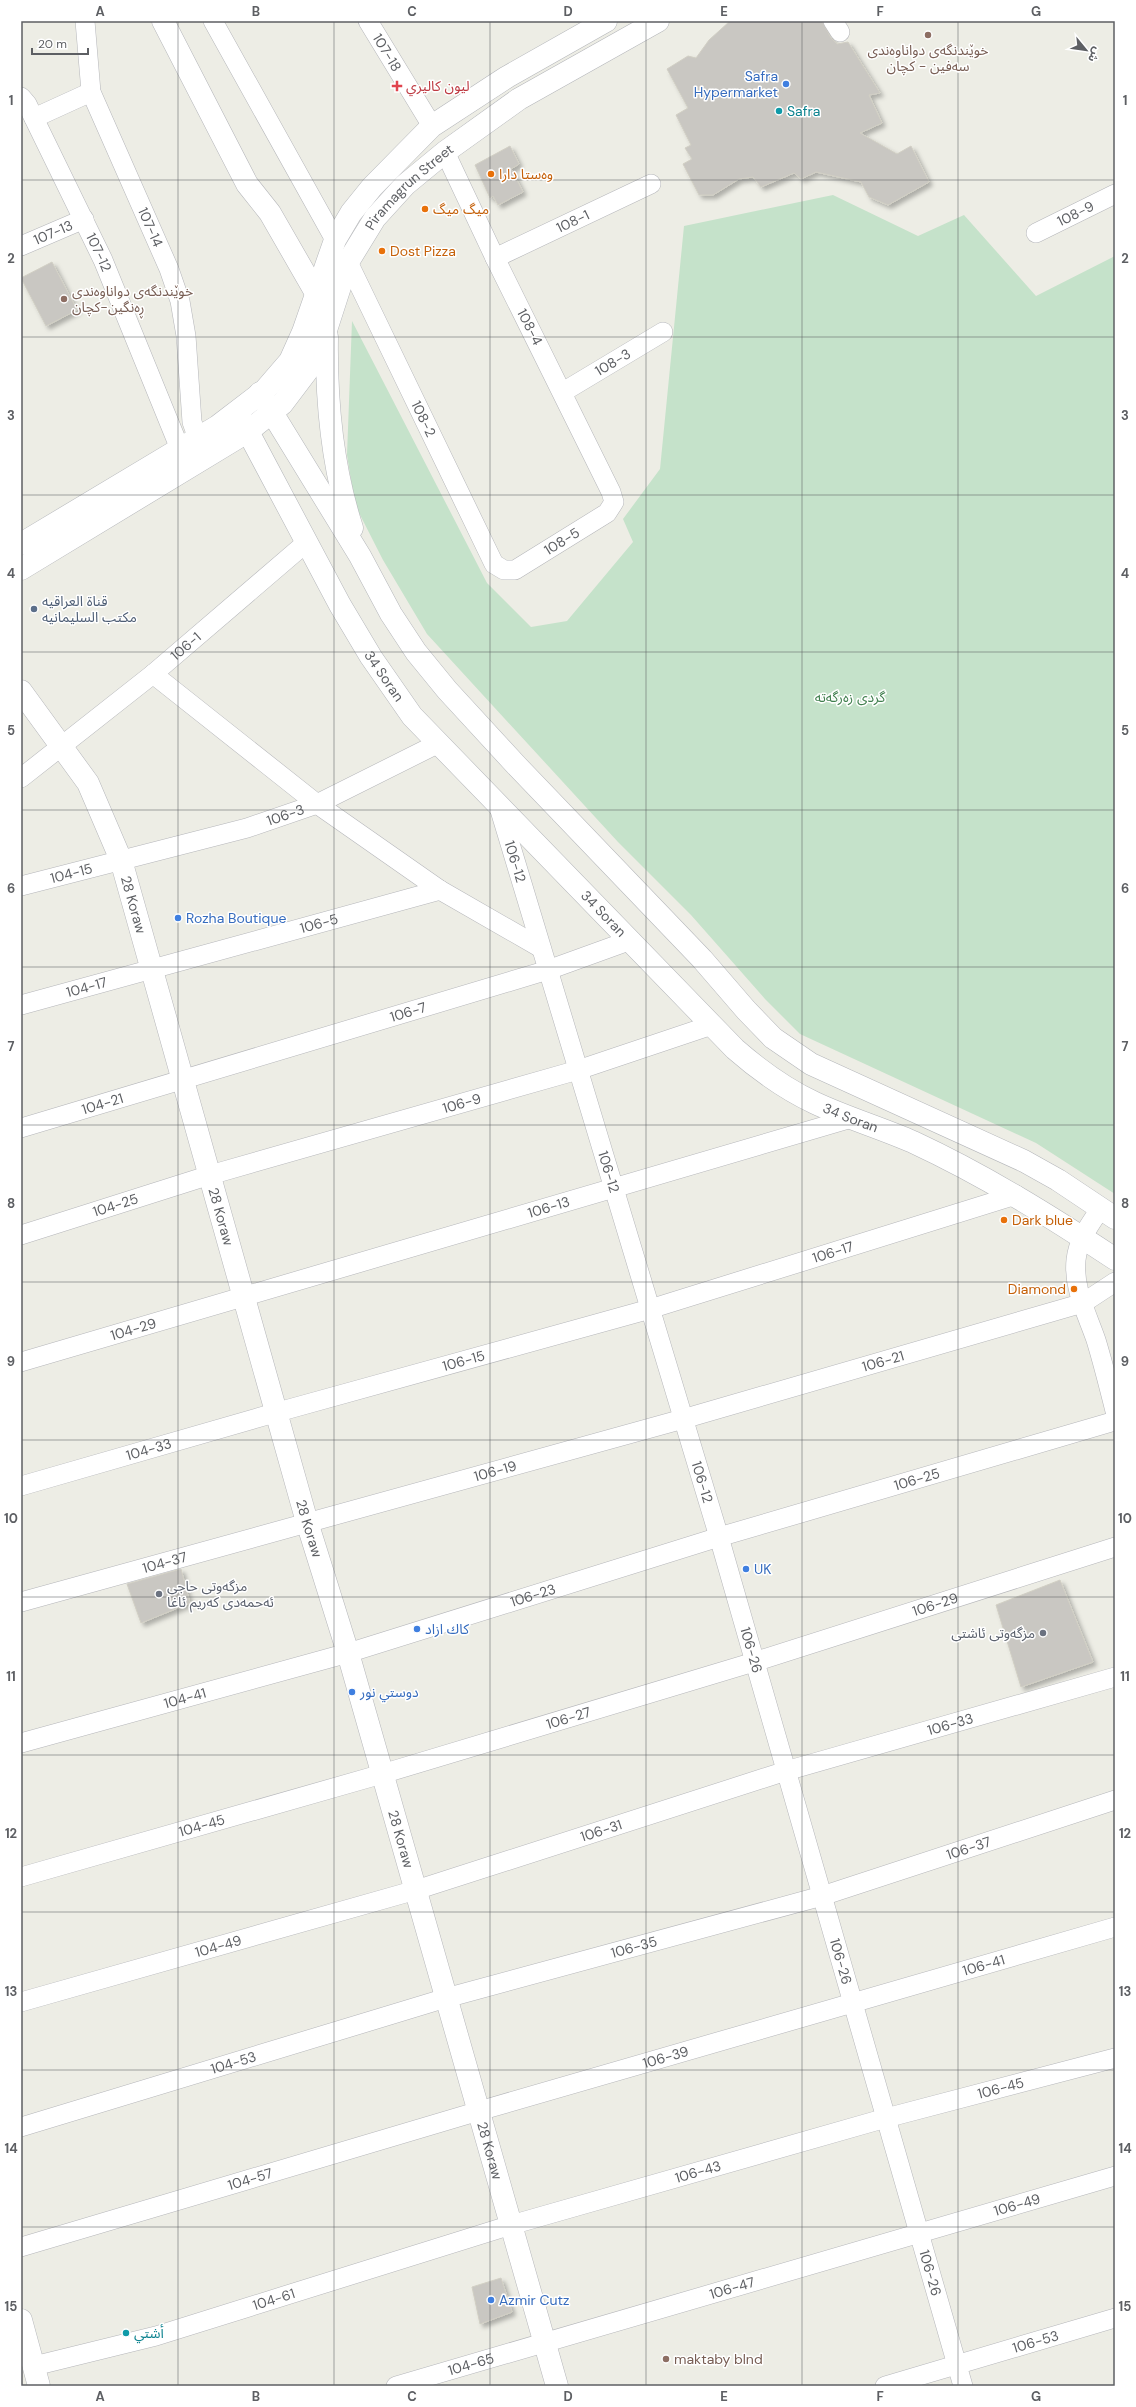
<svg xmlns="http://www.w3.org/2000/svg" width="1136" height="2407" viewBox="0 0 1136 2407" font-family="'DM Sans','Noto Sans Arabic',sans-serif">
<style>
.green{fill:#c5e2ca}
.building{fill:#c9c7c2;stroke:#d1cfc4;filter:url(#shadow)}
.lines{fill:none;stroke-linecap:round;stroke-linejoin:round}
.minor-casing{stroke:#b5b6ba;stroke-width:20}
.tertiary-casing{stroke:#b5b6ba;stroke-width:23}
.secondary-casing{stroke:#b4b6ba;stroke-width:23}
.minor{stroke:#fff;stroke-width:19}
.tertiary{stroke:#fff;stroke-width:22}
.secondary{stroke:#fff;stroke-width:22}
.grid{fill:none;stroke:#5d5f63;stroke-width:1;stroke-opacity:0.55}
.education-dot{fill:#8d6e63;stroke:#fff;stroke-width:1.5}
.shop-dot{fill:#3f7fe0;stroke:#fff;stroke-width:1.5}
.health-dot{fill:#e0444e;stroke:#fff;stroke-width:1.5}
.culture-dot{fill:#0f9aa8;stroke:#fff;stroke-width:1.5}
.food-dot{fill:#e8710a;stroke:#fff;stroke-width:1.5}
.service-dot{fill:#5c6f8a;stroke:#fff;stroke-width:1.5}
.worship-dot{fill:#6b7280;stroke:#fff;stroke-width:1.5}
.labels{text-anchor:middle;stroke-width:3;stroke-linejoin:round;paint-order:stroke}
.education-label{font-size:14px;fill:#785e54;stroke:#fff;text-anchor:start}
.street-label{font-size:14px;fill:#5d5f63;stroke:#fff}
.shop-label{font-size:14px;fill:#366cbe;stroke:#fff;text-anchor:start}
.health-label{font-size:14px;fill:#be3a42;stroke:#fff;text-anchor:start}
.culture-label{font-size:14px;fill:#0d838f;stroke:#fff;text-anchor:start}
.food-label{font-size:14px;fill:#c56008;stroke:#fff;text-anchor:start}
.service-label{font-size:14px;fill:#4e5e75;stroke:#fff;text-anchor:start}
.park-label{font-size:14px;fill:#407f4e;stroke:#fff}
.worship-label{font-size:14px;fill:#5b616d;stroke:#fff;text-anchor:start}
.neatline{fill:none;stroke:#5d5f63;stroke-width:1.5}
.grid-label{font-size:13px;text-anchor:middle;font-weight:bold;fill:#5d5f63}
</style>
<defs>
<filter id="shadow"><feDropShadow dx="3.5" dy="3.5" stdDeviation="2" flood-color="#0004"/></filter>
</defs>
<rect width="100%" height="100%" fill="#edede5"/>
<path class="green" d="M833 195 918 236 964 215 1036 296 1115 256V1194L1036 1143 800 1034 765 999 691 915 618 842 427 634 383 560 355 505 347 455 352 321 487 583 531 627 567 621 633 542 623 519 660 469 684 226Z"/>
<path class="building" d="M730 21H822L831 38 837 44 848 42 880 93 869 95 882 123 860 133 897 154 911 146 929 182 888 205 869 197 861 182 816 172 801 179 794 173 761 187 753 177 739 179 713 195H699L683 164 692 159 685 148 691 145 676 115 688 108 667 69 688 56 696 58 709 40Z
M510 146 519 164 511 169 523 192 498 205 493 196 490 198 475 165Z
M52 262 77 310 46 326 21 278Z
M181 1569 190 1603 141 1623 127 1584Z
M1060 1580 1093 1662 1021 1687 996 1605Z
M501 2278 512 2312 480 2324 472 2287Z"/>
<g class="lines">
<defs>
<g id="minor">
<path id="s1" d="M85 21 91 92 169 269 180 301 186 336 192 422 198 439"/>
<path d="M213 21 335 240"/>
<path id="s2" d="M368 21 432 126"/>
<path d="M833 21 840 32"/>
<path id="s3" d="M21 97 27 104 103 260 180 449"/>
<path d="M34 118 91 92"/>
<path id="s4" d="M1036 233 1115 194"/>
<path id="s5" d="M21 246 84 219"/>
<path id="s6" d="M495 258 651 184"/>
<path id="s7" d="M348 262 494 564 504 570H515L607 513 614 502 611 492 495 258 445 152"/>
<path id="s8" d="M563 392 663 332"/>
<path d="M153 674 317 804 440 890 541 948"/>
<path id="s9" d="M21 778 153 674 307 542"/>
<path id="s10" d="M499 807 719 1537 963 2386"/>
<path id="s11" d="M21 886 247 828 317 804 439 743"/>
<path id="s12" d="M21 1005 440 890"/>
<path id="s13" d="M21 1128 548 970 631 940"/>
<path d="M1101 1208C1090 1224 1078 1240 1076 1260 1073 1288 1087 1314 1096 1340 1103 1363 1109 1387 1115 1411"/>
<path id="s14" d="M21 1235 210 1175 578 1070 712 1025"/>
<path id="s15" d="M21 1362 852 1118"/>
<path id="s16" d="M21 1486 278 1412 650 1309 1016 1195"/>
<path id="s17" d="M21 1602 683 1419 1083 1303 1115 1282"/>
<path id="s18" d="M21 1743 348 1653 719 1537 1115 1421"/>
<path id="s19" d="M21 1877 382 1774 754 1662 1115 1547"/>
<path id="s20" d="M21 2002 416 1890 786 1771 1115 1677"/>
<path id="s21" d="M21 2127 446 1998 822 1896 1115 1800"/>
<path id="s22" d="M21 2247 479 2111 1115 1927"/>
<path id="s23" d="M34 2366 156 2336 511 2225 886 2118 1115 2058"/>
<path id="s24" d="M396 2386 1115 2176"/>
<path id="s25" d="M885 2386 1115 2318"/>
</g>
<g id="tertiary">
<path d="M163 21 247 184 270 213 316 293"/>
<path id="s26" d="M21 691 88 783 121 860 307 1522 348 1653 557 2386"/>
</g>
<g id="secondary">
<path d="M327 337C326 402 332 466 352 528"/>
<path d="M260 393 360 556 391 614 416 652 447 690 516 765 702 959 746 1010 773 1038 811 1064 1024 1161 1058 1180 1115 1218"/>
<path id="s27" d="M238 413 340 605 371 657 412 716 735 1049C759 1070 785 1089 815 1103 847 1118 881 1128 913 1142 984 1175 1050 1216 1115 1259"/>
<path d="M21 544 218 426 265 390 290 361 303 332 335 240 351 213 372 187 432 126 507 77 606 21"/>
<path id="s28" d="M21 569 247 432 282 404 310 367 327 327 348 262 375 218 405 185 445 152 519 99 658 21"/>
<path d="M21 2320 39 2386"/>
</g>
</defs>
<use href="#minor" class="minor-casing"/>
<use href="#tertiary" class="tertiary-casing"/>
<use href="#secondary" class="secondary-casing"/>
<use href="#minor" class="minor"/>
<use href="#tertiary" class="tertiary"/>
<use href="#secondary" class="secondary"/>
</g>
<path class="grid" d="M178 21V2386M334 21V2386M490 21V2386M646 21V2386M802 21V2386M958 21V2386M21 180H1115M21 337H1115M21 495H1115M21 652H1115M21 810H1115M21 967H1115M21 1125H1115M21 1282H1115M21 1440H1115M21 1597H1115M21 1755H1115M21 1912H1115M21 2070H1115M21 2227H1115"/>
<g class="education-dot">
<circle cx="928" cy="35" r="4"/>
<circle cx="64" cy="299" r="4"/>
<circle cx="666" cy="2359" r="4"/>
</g>
<g class="shop-dot">
<circle cx="786" cy="84" r="4"/>
<circle cx="178" cy="918" r="4"/>
<circle cx="746" cy="1569" r="4"/>
<circle cx="417" cy="1629" r="4"/>
<circle cx="352" cy="1692" r="4"/>
<circle cx="491" cy="2300" r="4"/>
</g>
<path class="health-dot" d="M395 80h4v4h4v4h-4v4h-4v-4h-4v-4h4z"/>
<g class="culture-dot">
<circle cx="779" cy="111" r="4"/>
<circle cx="126" cy="2333" r="4"/>
</g>
<g class="food-dot">
<circle cx="491" cy="174" r="4"/>
<circle cx="425" cy="209" r="4"/>
<circle cx="382" cy="251" r="4"/>
<circle cx="1004" cy="1220" r="4"/>
<circle cx="1074" cy="1289" r="4"/>
</g>
<circle class="service-dot" cx="34" cy="609" r="4"/>
<g class="worship-dot">
<circle cx="159" cy="1594" r="4"/>
<circle cx="1043" cy="1633" r="4"/>
</g>
<g class="labels">
<g class="education-label">
<text x="928" y="55" text-anchor="middle">خوێندنگەی دواناوەندی<tspan x="928" dy="16">سەفین - کچان</tspan></text>
<text x="72" y="296">خوێندنگەی دواناوەندی<tspan x="72" dy="16">ڕەنگین-کچان</tspan></text>
<text x="674" y="2364">maktaby blnd</text>
</g>
<g class="street-label">
<text dy="5" stroke="none"><textPath href="#s2" startOffset="37">107-18</textPath></text>
<text dy="5" stroke="none"><textPath href="#s28" startOffset="565">Piramagrun Street</textPath></text>
<text dy="5" stroke="none"><textPath href="#s4" startOffset="44">108-9</textPath></text>
<text dy="5" stroke="none"><textPath href="#s6" startOffset="86">108-1</textPath></text>
<text dy="5" stroke="none"><textPath href="#s1" startOffset="219">107-14</textPath></text>
<text dy="5" stroke="none"><textPath href="#s5" startOffset="35">107-13</textPath></text>
<text dy="5" stroke="none"><textPath href="#s3" startOffset="174">107-12</textPath></text>
<text transform="translate(530 327) rotate(63)" y="5">108-4</text>
<text dy="5" stroke="none"><textPath href="#s8" startOffset="58">108-3</textPath></text>
<text dy="5" stroke="none"><textPath href="#s7" startOffset="174">108-2</textPath></text>
<text dy="5" stroke="none"><textPath href="#s7" startOffset="413">108-5</textPath></text>
<text dy="5" stroke="none"><textPath href="#s9" startOffset="211">106-1</textPath></text>
<text dy="5" stroke="none"><textPath href="#s27" startOffset="301">34 Soran</textPath></text>
<text dy="5" stroke="none"><textPath href="#s11" startOffset="274">106-3</textPath></text>
<text dy="5" stroke="none"><textPath href="#s10" startOffset="57">106-12</textPath></text>
<text dy="5" stroke="none"><textPath href="#s11" startOffset="52">104-15</textPath></text>
<text dy="5" stroke="none"><textPath href="#s26" startOffset="244">28 Koraw</textPath></text>
<text dy="5" stroke="none"><textPath href="#s27" startOffset="625">34 Soran</textPath></text>
<text dy="5" stroke="none"><textPath href="#s12" startOffset="309">106-5</textPath></text>
<text dy="5" stroke="none"><textPath href="#s12" startOffset="68">104-17</textPath></text>
<text dy="5" stroke="none"><textPath href="#s13" startOffset="404">106-7</textPath></text>
<text dy="5" stroke="none"><textPath href="#s14" startOffset="460">106-9</textPath></text>
<text dy="5" stroke="none"><textPath href="#s13" startOffset="85">104-21</textPath></text>
<text dy="5" stroke="none"><textPath href="#s27" startOffset="949">34 Soran</textPath></text>
<text dy="5" stroke="none"><textPath href="#s10" startOffset="381">106-12</textPath></text>
<text dy="5" stroke="none"><textPath href="#s14" startOffset="99">104-25</textPath></text>
<text dy="5" stroke="none"><textPath href="#s15" startOffset="550">106-13</textPath></text>
<text dy="5" stroke="none"><textPath href="#s26" startOffset="568">28 Koraw</textPath></text>
<text dy="5" stroke="none"><textPath href="#s16" startOffset="845">106-17</textPath></text>
<text dy="5" stroke="none"><textPath href="#s15" startOffset="117">104-29</textPath></text>
<text dy="5" stroke="none"><textPath href="#s16" startOffset="460">106-15</textPath></text>
<text dy="5" stroke="none"><textPath href="#s17" startOffset="895">106-21</textPath></text>
<text dy="5" stroke="none"><textPath href="#s16" startOffset="133">104-33</textPath></text>
<text dy="5" stroke="none"><textPath href="#s17" startOffset="492">106-19</textPath></text>
<text dy="5" stroke="none"><textPath href="#s18" startOffset="934">106-25</textPath></text>
<text dy="5" stroke="none"><textPath href="#s10" startOffset="705">106-12</textPath></text>
<text dy="5" stroke="none"><textPath href="#s26" startOffset="892">28 Koraw</textPath></text>
<text dy="5" stroke="none"><textPath href="#s17" startOffset="149">104-37</textPath></text>
<text dy="5" stroke="none"><textPath href="#s18" startOffset="533">106-23</textPath></text>
<text dy="5" stroke="none"><textPath href="#s19" startOffset="954">106-29</textPath></text>
<text dy="5" stroke="none"><textPath href="#s10" startOffset="880">106-26</textPath></text>
<text dy="5" stroke="none"><textPath href="#s18" startOffset="170">104-41</textPath></text>
<text dy="5" stroke="none"><textPath href="#s19" startOffset="570">106-27</textPath></text>
<text dy="5" stroke="none"><textPath href="#s20" startOffset="970">106-33</textPath></text>
<text dy="5" stroke="none"><textPath href="#s19" startOffset="188">104-45</textPath></text>
<text dy="5" stroke="none"><textPath href="#s20" startOffset="605">106-31</textPath></text>
<text dy="5" stroke="none"><textPath href="#s26" startOffset="1216">28 Koraw</textPath></text>
<text dy="5" stroke="none"><textPath href="#s21" startOffset="988">106-37</textPath></text>
<text dy="5" stroke="none"><textPath href="#s20" startOffset="205">104-49</textPath></text>
<text dy="5" stroke="none"><textPath href="#s21" startOffset="639">106-35</textPath></text>
<text dy="5" stroke="none"><textPath href="#s10" startOffset="1204">106-26</textPath></text>
<text dy="5" stroke="none"><textPath href="#s22" startOffset="1003">106-41</textPath></text>
<text dy="5" stroke="none"><textPath href="#s22" startOffset="672">106-39</textPath></text>
<text dy="5" stroke="none"><textPath href="#s21" startOffset="222">104-53</textPath></text>
<text dy="5" stroke="none"><textPath href="#s23" startOffset="1006">106-45</textPath></text>
<text dy="5" stroke="none"><textPath href="#s26" startOffset="1540">28 Koraw</textPath></text>
<text dy="5" stroke="none"><textPath href="#s23" startOffset="692">106-43</textPath></text>
<text dy="5" stroke="none"><textPath href="#s22" startOffset="239">104-57</textPath></text>
<text dy="5" stroke="none"><textPath href="#s24" startOffset="647">106-49</textPath></text>
<text dy="5" stroke="none"><textPath href="#s10" startOffset="1528">106-26</textPath></text>
<text dy="5" stroke="none"><textPath href="#s24" startOffset="350">106-47</textPath></text>
<text dy="5" stroke="none"><textPath href="#s23" startOffset="249">104-61</textPath></text>
<text dy="5" stroke="none"><textPath href="#s25" startOffset="157">106-53</textPath></text>
<text dy="5" stroke="none"><textPath href="#s24" startOffset="78">104-65</textPath></text>
</g>
<g class="shop-label">
<text x="778" y="81" text-anchor="end">Safra<tspan x="778" dy="16">Hypermarket</tspan></text>
<text x="186" y="923">Rozha Boutique</text>
<text x="754" y="1574">UK</text>
<text x="425" y="1634">كاك ازاد</text>
<text x="360" y="1697">دوستي نور</text>
<text x="499" y="2305">Azmir Cutz</text>
</g>
<g class="health-label">
<text x="406" y="91">ليون كاليري</text>
</g>
<g class="culture-label">
<text x="787" y="116">Safra</text>
<text x="134" y="2338">أشتي</text>
</g>
<g class="food-label">
<text x="499" y="179">وەستا دارا</text>
<text x="433" y="214">میگ میگ</text>
<text x="390" y="256">Dost Pizza</text>
<text x="1012" y="1225">Dark blue</text>
<text x="1066" y="1294" text-anchor="end">Diamond</text>
</g>
<g class="service-label">
<text x="42" y="606">قناة العراقيه<tspan x="42" dy="16">مكتب السليمانيه</tspan></text>
</g>
<g class="park-label">
<text x="850" y="702">گردی زەرگەتە</text>
</g>
<g class="worship-label">
<text x="167" y="1591">مزگەوتی حاجی<tspan x="167" dy="16">ئەحمەدی کەریم ئاغا</tspan></text>
<text x="1035" y="1638" text-anchor="end">مزگەوتی ئاشتی</text>
</g>
</g>
<rect width="1136" height="2407" fill="none" stroke="#ffffff" stroke-width="44"/>
<g transform="translate(1086 50) rotate(119)" stroke="#ffffff" stroke-width="3" paint-order="stroke">
<path d="M0-3L7 15L0 10L-7 15Z" fill="#5d5f63"/>
<text y="-6" font-size="11" font-weight="bold" text-anchor="middle" fill="#5d5f63">ش</text>
</g>
<path d="M32 48v6h56v-6" fill="none" stroke="#5d5f63" stroke-width="2"/>
<text x="38" y="48" font-size="12" fill="#5d5f63" stroke="#ffffff" stroke-width="3" paint-order="stroke">20 m</text>
<rect x="22" y="22" width="1092" height="2363" class="neatline"/>
<g class="grid-label">
<text x="100" y="16">A</text>
<text x="256" y="16">B</text>
<text x="412" y="16">C</text>
<text x="568" y="16">D</text>
<text x="724" y="16">E</text>
<text x="880" y="16">F</text>
<text x="1036" y="16">G</text>
<text x="11" y="105">1</text>
<text x="1125" y="105">1</text>
<text x="11" y="263">2</text>
<text x="1125" y="263">2</text>
<text x="11" y="420">3</text>
<text x="1125" y="420">3</text>
<text x="11" y="578">4</text>
<text x="1125" y="578">4</text>
<text x="11" y="735">5</text>
<text x="1125" y="735">5</text>
<text x="11" y="893">6</text>
<text x="1125" y="893">6</text>
<text x="11" y="1051">7</text>
<text x="1125" y="1051">7</text>
<text x="11" y="1208">8</text>
<text x="1125" y="1208">8</text>
<text x="11" y="1366">9</text>
<text x="1125" y="1366">9</text>
<text x="11" y="1523">10</text>
<text x="1125" y="1523">10</text>
<text x="11" y="1681">11</text>
<text x="1125" y="1681">11</text>
<text x="11" y="1838">12</text>
<text x="1125" y="1838">12</text>
<text x="11" y="1996">13</text>
<text x="1125" y="1996">13</text>
<text x="11" y="2153">14</text>
<text x="1125" y="2153">14</text>
<text x="11" y="2311">15</text>
<text x="1125" y="2311">15</text>
<text x="100" y="2401">A</text>
<text x="256" y="2401">B</text>
<text x="412" y="2401">C</text>
<text x="568" y="2401">D</text>
<text x="724" y="2401">E</text>
<text x="880" y="2401">F</text>
<text x="1036" y="2401">G</text>
</g>
</svg>
